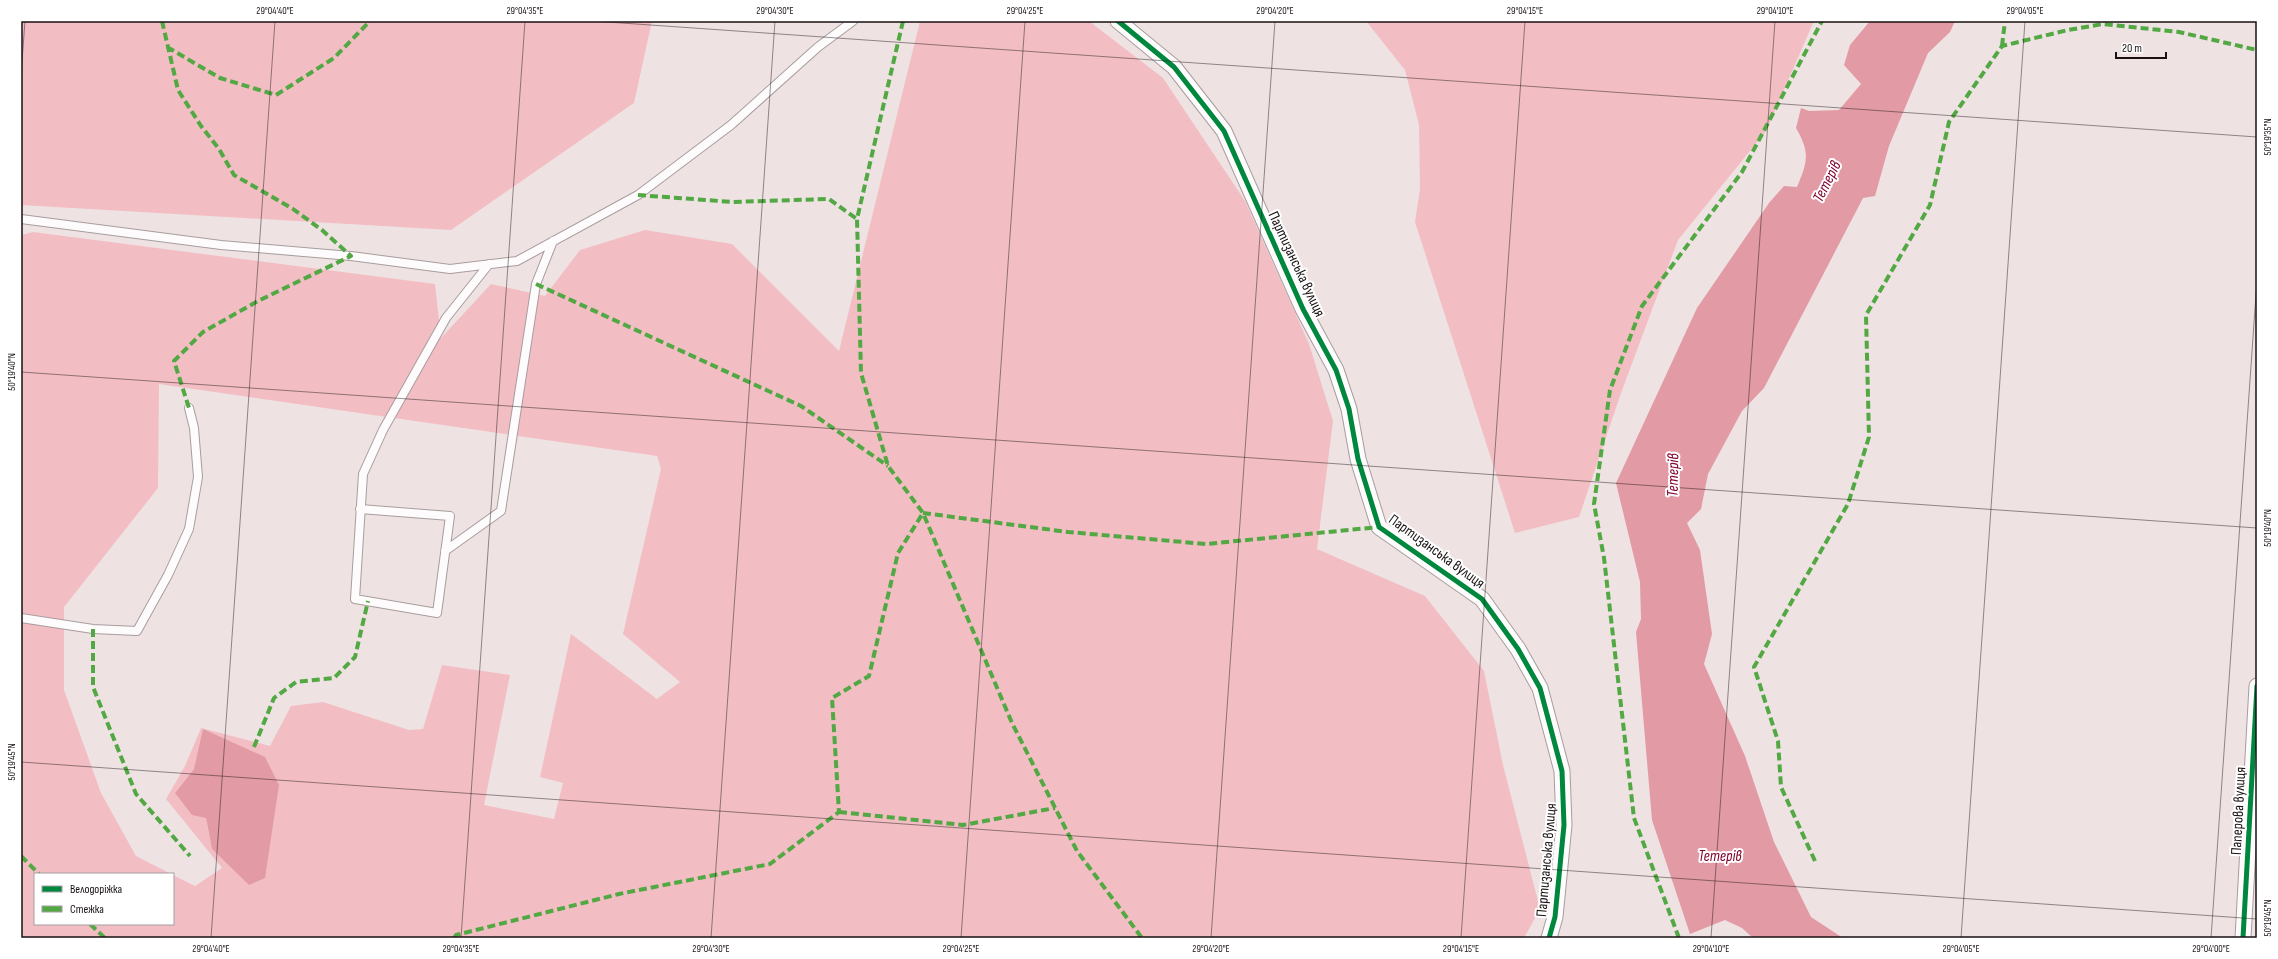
<svg xmlns="http://www.w3.org/2000/svg" width="2278" height="959" viewBox="0 0 2278 959" font-family="'Sofia Sans Condensed',sans-serif">
<style>
.green{fill:#f2bec4;fill-rule:evenodd}
.water{fill:#e29aa4}
.lines{fill:none;stroke-linecap:round;stroke-linejoin:round}
.service-casing{stroke:#a89d9e;stroke-width:10}
.minor-casing{stroke:#a89d9e;stroke-width:17}
.service{stroke:#fdfbfb;stroke-width:8}
.minor{stroke:#fdfbfb;stroke-width:15}
.quiet{stroke:#52a842;stroke-width:4;stroke-dasharray:8 4;stroke-linecap:butt}
.cycleway-casing{stroke:#fff;stroke-width:8}
.cycleway{stroke:#00873e;stroke-width:5}
.ticks{fill:none;stroke:#191112;stroke-width:1;stroke-opacity:0.45}
.labels{text-anchor:middle;stroke-width:4;stroke-linejoin:round;paint-order:stroke}
.street-label{font-size:15px;fill:#191112;stroke:#fff}
.water-label{font-size:16px;font-style:italic;fill:#81042f;stroke:#fff}
.neatline{fill:none;stroke:#191112;stroke-width:1.5}
.ticks-label{font-size:10px;text-anchor:middle;fill:#191112}
</style>
<rect width="100%" height="100%" fill="#efe2e3"/>
<path class="green" d="M21 21H652L634 103 451 230 21 205Z
M920 21H1089L1163 78 1245 201 1309 344 1333 421 1317 549 1425 596 1484 671 1503 765 1540 909 1524 938H21V235L33 232 435 284 441 338 491 284 545 296 580 250 645 230 732 244 839 351ZM159 384 657 456 661 469 623 634 680 682 657 699 571 634 540 777 563 783 554 819 484 805 510 675 442 665 423 729 409 730 323 702 291 706 270 746 201 728 185 766 166 799 222 868 195 886 173 875V924H35V874H171L136 856 101 793 64 690V607L158 488ZM194 769 249 884 212 849 206 818 175 793Z
M1366 21H1814L1766 131 1678 240 1621 393 1579 517 1515 533 1415 222 1420 189 1419 125 1405 70Z"/>
<path class="water" d="M1870 21H1955L1950 32 1928 53 1889 146 1875 196 1863 198 1764 388 1742 411 1708 474 1701 509 1687 523 1700 550 1712 634 1704 664 1745 756 1774 842 1811 917 1843 938H1753L1742 928 1725 920 1690 934 1652 820 1636 632 1641 619 1640 582 1616 483 1697 308 1769 203 1784 186 1797 187C1808 161 1810 152 1796 128L1801 108 1809 111 1839 110 1861 84 1844 65 1850 45Z
M203 729 265 757 279 785 265 878 249 885 212 849 206 818 192 815 175 793 194 769Z"/>
<g class="lines">
<defs>
<path id="service" d="M21 219 221 245 351 256 450 269 517 261 638 195 731 125 818 47 853 21
M360 509 450 516 437 613 355 599 363 474 383 430 446 318 489 264
M445 551 501 511 536 284 553 241
M21 618 93 629 137 631 168 575 189 529 198 477 194 428 189 408"/>
<path id="minor" d="M1118 21 1174 67 1224 131 1303 309 1336 370 1349 409 1358 459 1379 527 1482 599 1518 649 1540 688 1562 771 1564 825 1555 917 1549 938
M2243 938 2257 686"/>
</defs>
<use href="#service" class="service-casing"/>
<use href="#minor" class="minor-casing"/>
<use href="#service" class="service"/>
<use href="#minor" class="minor"/>
<path class="quiet" d="M162 21 178 90 201 126 219 149 234 175 293 209 322 230 351 256 258 301 203 332 174 361 189 408
M903 21 857 219 861 373 888 466 923 513 1012 723 1077 851 1142 938
M2002 46 2005 21
M167 47 220 78 276 95 334 58 370 21
M638 195 733 202 829 199 857 219
M536 284 801 406 888 466
M923 513 1068 532 1206 544 1379 527
M93 629V687L136 794 190 856
M254 747 274 698 296 682 334 678 355 657 368 601
M839 812 963 825 1055 808
M21 856 39 874
M1815 861 1781 787 1778 741 1754 667 1848 504 1869 437 1866 315 1930 205 1949 122 2002 46 2068 30 2103 24 2179 32 2257 50
M90 924 105 938
M454 938 456 935 619 894 770 864 839 812 832 698 869 676 898 553 923 513
M1679 938 1634 818 1604 558 1594 504 1610 390 1642 306 1742 172 1822 21"/>
<defs>
<path id="cycleway" d="M1118 21 1174 67 1224 131 1303 309 1336 370 1349 409 1358 459 1379 527 1482 599 1518 649 1540 688 1562 771 1564 825 1555 917 1549 938
M2243 938 2257 686"/>
</defs>
<use href="#cycleway" class="cycleway-casing"/>
<use href="#cycleway" class="cycleway"/>
</g>
<path class="ticks" d="M593 21 2257 137M21 75 25 21M21 372 2257 528M21 762 2257 919M211 938 275 21M461 938 525 21M711 938 775 21M961 938 1025 21M1211 938 1275 21M1461 938 1525 21M1711 938 1775 21M1961 938 2025 21M2211 938 2257 280"/>
<g class="labels">
<g class="street-label">
<text transform="translate(1297 264) rotate(65)" y="5">Партизанська вулиця</text>
<text transform="translate(1437 551) rotate(36)" y="5">Партизанська вулиця</text>
<text transform="translate(2238 811) rotate(-87)" y="5">Паперова вулиця</text>
<text transform="translate(1546 860) rotate(-85)" y="5">Партизанська вулиця</text>
</g>
<g class="water-label">
<text transform="translate(1826 181) rotate(-63)" y="6">Тетерів</text>
<text transform="translate(1672 475) rotate(-89)" y="6">Тетерів</text>
<text x="1720" y="861">Тетерів</text>
</g>
</g>
<rect width="2278" height="959" fill="none" stroke="#ffffff" stroke-width="44"/>
<rect x="34" y="873" width="140" height="52" fill="#ffffff" stroke="#a3a0a0"/>
<rect x="42" y="886" width="20" height="6" fill="#00873e" stroke="#a3a0a0"/>
<text x="70" y="893" font-size="12" fill="#191112">Велодоріжка</text>
<rect x="42" y="906" width="20" height="6" fill="#52a842" stroke="#a3a0a0"/>
<text x="70" y="913" font-size="12" fill="#191112">Стежка</text>
<path d="M2116 52v6h50v-6" fill="none" stroke="#191112" stroke-width="2"/>
<text x="2122" y="52" font-size="12" fill="#191112" stroke="#ffffff" stroke-width="3" paint-order="stroke">20 m</text>
<rect x="22" y="22" width="2234" height="915" class="neatline"/>
<g class="ticks-label">
<text x="275" y="14">29°04'40"E</text>
<text x="525" y="14">29°04'35"E</text>
<text x="775" y="14">29°04'30"E</text>
<text x="1025" y="14">29°04'25"E</text>
<text x="1275" y="14">29°04'20"E</text>
<text x="1525" y="14">29°04'15"E</text>
<text x="1775" y="14">29°04'10"E</text>
<text x="2025" y="14">29°04'05"E</text>
<text transform="translate(2267 137) rotate(-90)" y="4">50°19'35"N</text>
<text transform="translate(11 372) rotate(-90)" y="4">50°19'40"N</text>
<text transform="translate(2267 528) rotate(-90)" y="4">50°19'40"N</text>
<text transform="translate(11 762) rotate(-90)" y="4">50°19'45"N</text>
<text transform="translate(2267 918) rotate(-90)" y="4">50°19'45"N</text>
<text x="211" y="952">29°04'40"E</text>
<text x="461" y="952">29°04'35"E</text>
<text x="711" y="952">29°04'30"E</text>
<text x="961" y="952">29°04'25"E</text>
<text x="1211" y="952">29°04'20"E</text>
<text x="1461" y="952">29°04'15"E</text>
<text x="1711" y="952">29°04'10"E</text>
<text x="1961" y="952">29°04'05"E</text>
<text x="2211" y="952">29°04'00"E</text>
</g>
</svg>
